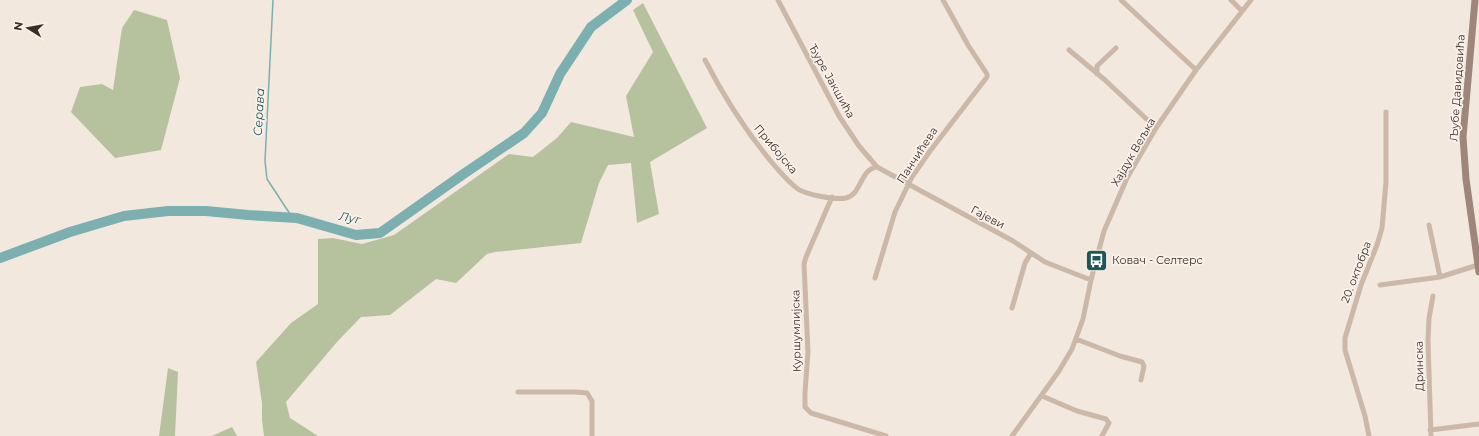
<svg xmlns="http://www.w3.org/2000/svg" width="1479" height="436" viewBox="0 0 1479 436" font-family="Montserrat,sans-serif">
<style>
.green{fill:#b6c29d}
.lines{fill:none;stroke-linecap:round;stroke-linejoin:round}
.stream{stroke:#7cafb0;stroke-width:1.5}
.river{stroke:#7cafb0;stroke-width:10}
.minor{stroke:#cbb8a9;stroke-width:5}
.secondary{stroke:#9f867a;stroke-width:7}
.labels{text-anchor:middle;stroke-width:3.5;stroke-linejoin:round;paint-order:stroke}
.street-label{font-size:11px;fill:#382d29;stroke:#faf2ea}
.poi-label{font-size:11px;fill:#382d29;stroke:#faf2ea;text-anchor:start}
.water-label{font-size:12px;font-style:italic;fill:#1e575a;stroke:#faf2ea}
</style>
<rect width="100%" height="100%" fill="#f2e8dd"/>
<path class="green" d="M643 3 707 128 650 162 659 214 637 223 631 163 608 165 599 183 581 243 495 252 487 254 456 283 436 279 390 315 361 317 337 342 286 402 290 418 318 436H264L262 420V403L256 362 291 323 318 304V239L333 238 362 244 394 235 509 154 533 157 557 138 571 122 634 137 626 96 653 52 633 10Z
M134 10 167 20 180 78 161 150 115 158 71 112 80 87 102 84 113 90 122 28Z
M168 368 178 372 175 436H159Z
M232 427 237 436H212Z"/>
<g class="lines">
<path class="stream" d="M273 0 265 161 267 179 292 217"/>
<path class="river" d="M0 258 70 232 124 216 168 211H206L248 215 297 218 356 235 380 233 462 175 524 133 542 113 560 74 591 27 627 0"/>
<path class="minor" d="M778 0 839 116 859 146 877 167 1013 241 1045 262 1091 280
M1121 0 1196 70
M1231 0 1242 11
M1069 50 1105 80 1156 128
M705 60C724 97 747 133 774 165 781 173 789 183 798 189 807 195 835 200 846 198 862 194 860 169 877 167
M1097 74V66L1116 48
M832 197 806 257 804 264 808 352 805 392V407L811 413 886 436
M1429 225 1440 277
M875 278 895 212 912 177 930 151 987 77V74L968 45 943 0
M1380 285 1440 277 1478 265
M1012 308 1025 263 1031 253
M1076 339 1120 356 1142 362 1144 366 1141 380
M518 392H576L587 393 592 401V436
M1042 396 1077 411 1106 419 1109 423 1102 436
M1430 430 1479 424
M1012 436 1059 371 1072 349 1083 319 1091 280 1104 231 1127 178 1156 128 1196 70 1251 0
M1369 436 1365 416 1345 350V338L1361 285 1377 245 1382 228 1386 182V112
M1431 436 1428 341 1429 318 1433 296"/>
<path class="secondary" d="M1475 0 1463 137 1466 179 1479 272"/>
</g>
<defs>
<symbol id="bus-square" viewBox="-11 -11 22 22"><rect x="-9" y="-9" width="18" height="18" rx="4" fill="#1e575a" stroke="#faf2ea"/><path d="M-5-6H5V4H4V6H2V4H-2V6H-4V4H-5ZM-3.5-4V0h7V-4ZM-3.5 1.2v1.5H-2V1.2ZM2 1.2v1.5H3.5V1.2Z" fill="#fff"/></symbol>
</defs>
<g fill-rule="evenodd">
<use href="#bus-square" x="1084" y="248" width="25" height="25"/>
</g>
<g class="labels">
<g class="street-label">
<text transform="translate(832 81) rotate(61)" y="4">Ђуре Јакшића</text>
<text transform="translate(1457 88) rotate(-86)" y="4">Љубе Давидовића</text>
<text transform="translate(776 149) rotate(50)" y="4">Прибојска</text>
<text transform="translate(1133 152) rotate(-60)" y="4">Хајдук Вељка</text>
<text transform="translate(917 155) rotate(-57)" y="4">Панчићева</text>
<text transform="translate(988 217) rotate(28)" y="4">Гајеви</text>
<text transform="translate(1356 272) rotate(-69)" y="4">20. октобра</text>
<text transform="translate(796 331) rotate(-91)" y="4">Куршумлијска</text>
<text transform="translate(1419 366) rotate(-91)" y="4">Дринска</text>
</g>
<g class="poi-label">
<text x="1112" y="264">Ковач - Селтерс</text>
</g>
<g class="water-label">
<text transform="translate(259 112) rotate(-87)" y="4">Серава</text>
<text transform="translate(350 218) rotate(12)" y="4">Луг</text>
</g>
</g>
<g transform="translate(28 28) rotate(281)" stroke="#faf2ea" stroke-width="3" paint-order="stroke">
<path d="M0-3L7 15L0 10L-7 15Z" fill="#382d29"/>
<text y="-6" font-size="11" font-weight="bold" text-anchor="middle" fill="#382d29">N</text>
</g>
</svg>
